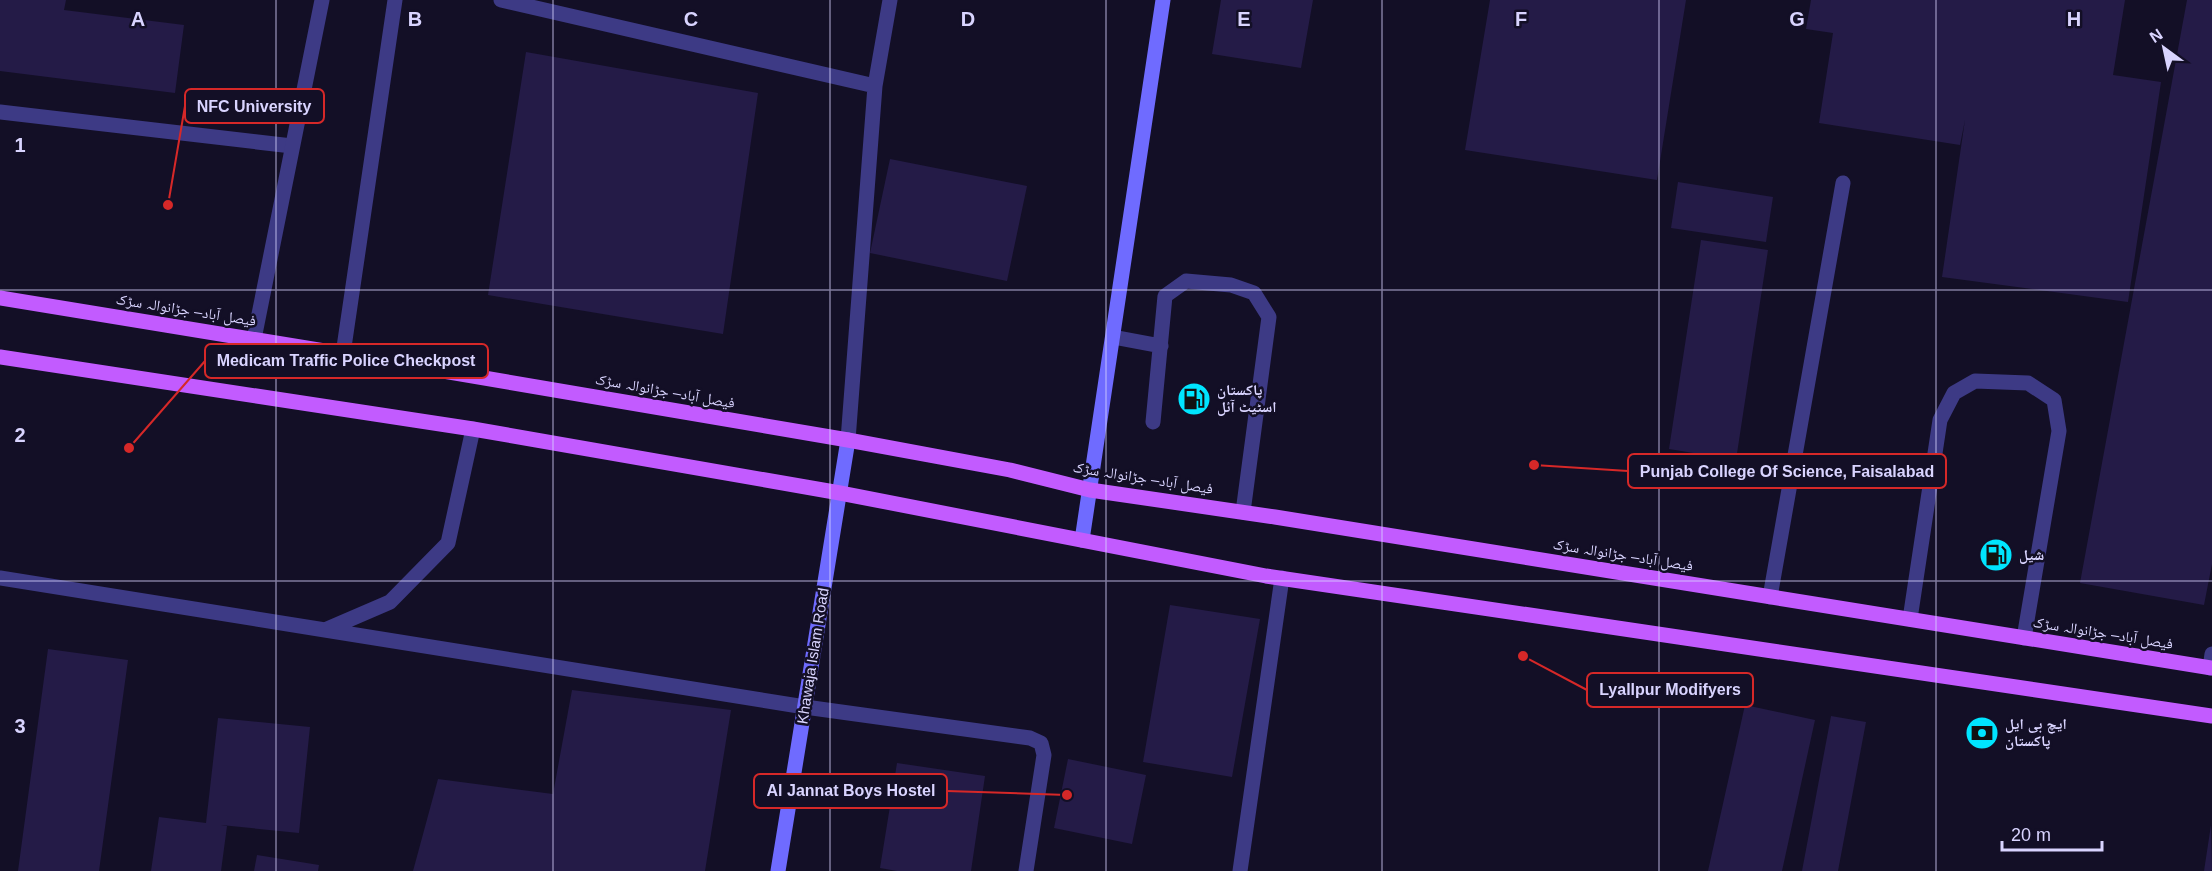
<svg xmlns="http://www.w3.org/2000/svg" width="2212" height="871" viewBox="0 0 2212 871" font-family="Arial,'Noto Naskh Arabic',sans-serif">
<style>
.building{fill:#241b47}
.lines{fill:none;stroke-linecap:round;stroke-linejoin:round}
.lane{stroke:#3d3a85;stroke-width:15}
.street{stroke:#3d3a85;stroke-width:15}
.secondary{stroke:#6f6bff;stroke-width:15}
.primary{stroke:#c25bff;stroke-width:15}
.grid{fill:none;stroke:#d9d4ff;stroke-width:1.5;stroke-opacity:0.55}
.labels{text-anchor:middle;stroke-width:5;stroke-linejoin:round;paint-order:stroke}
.street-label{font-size:15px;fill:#d9d4ff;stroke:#130f26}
.poi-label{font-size:15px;font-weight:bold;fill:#d9d4ff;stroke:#130f26;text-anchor:start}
.grid-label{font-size:20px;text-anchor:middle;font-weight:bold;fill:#d9d4ff;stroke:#130f26;stroke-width:5;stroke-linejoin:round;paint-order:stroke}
.leader{fill:none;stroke:#d62828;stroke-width:2}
.callout-dot{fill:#d62828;stroke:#130f26;stroke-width:2}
.callout{fill:#130f26;stroke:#d62828;stroke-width:2}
.callout-label{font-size:16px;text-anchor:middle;font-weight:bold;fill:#d9d4ff}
</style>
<rect width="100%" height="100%" fill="#130f26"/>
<path class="building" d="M0 0H66L64 10 184 25 175 93 0 71Z
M1221 0H1313L1301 68 1212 54Z
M1490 0H1686L1657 180 1465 150Z
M1811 0H2125L2113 75 2161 82 2128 302 1942 277 1965 120 1960 145 1819 123 1833 33 1806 29Z
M2187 0H2212V564L2204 605 2080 583Z
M526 52 758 93 723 334 488 295Z
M890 159 1027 186 1007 281 870 253Z
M1678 182 1773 197 1766 242 1671 228Z
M1701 240 1768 250 1736 460 1669 449Z
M1170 605 1260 619 1232 777 1143 762Z
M48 649 128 660 99 871H18Z
M572 690 731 710 705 871H413L438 779 553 794Z
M1745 705 1815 720 1782 871H1708Z
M1831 716 1866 722 1838 871H1802Z
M218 718 310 727 299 833 221 825 227 826 221 871H151L159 817 206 823Z
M1068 759 1146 775 1132 844 1054 828Z
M897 763 985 776 971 871H897L880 868Z
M2211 825 2212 871H2204Z
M257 855 319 865 318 871H254Z"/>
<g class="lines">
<path class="lane" d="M0 112 292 146
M1113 337 1161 346
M1153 422 1165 296 1186 281 1231 285 1254 293 1269 317 1243 512
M1770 597 1843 183
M1910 619 1940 420 1954 393 1975 381 2028 383 2054 400 2059 431 2024 638
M2210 668 2212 654"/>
<path class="street" d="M501 0 875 86
M254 339 322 0
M343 354 395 0
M848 440 875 86 890 0
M0 578 325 630 390 602 448 543 473 429
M325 630 805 707 1030 738 1041 743 1044 755 1026 871
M1240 871 1282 578"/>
<path class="secondary" d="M1082 540 1163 0
M778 871 848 440"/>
<path class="primary" d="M0 298 343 354 848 440 1010 470 1090 490 1275 517 2212 668
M0 357 473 429 840 493 1266 576 2212 716"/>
</g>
<path class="grid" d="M276 0V871M553 0V871M830 0V871M1106 0V871M1382 0V871M1659 0V871M1936 0V871M0 290H2212M0 581H2212"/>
<defs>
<symbol id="fuel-disc" viewBox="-11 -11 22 22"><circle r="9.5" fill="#00e5ff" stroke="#130f26"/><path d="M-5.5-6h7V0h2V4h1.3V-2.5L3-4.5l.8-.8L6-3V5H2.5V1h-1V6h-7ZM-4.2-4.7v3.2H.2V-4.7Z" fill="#111"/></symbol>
<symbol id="bank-disc" viewBox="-11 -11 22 22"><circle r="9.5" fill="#00e5ff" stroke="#130f26"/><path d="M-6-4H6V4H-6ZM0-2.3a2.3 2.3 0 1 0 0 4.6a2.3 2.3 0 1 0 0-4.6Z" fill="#111"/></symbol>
</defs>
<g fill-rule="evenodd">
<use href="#fuel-disc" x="1175" y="380" width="38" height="38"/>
<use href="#fuel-disc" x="1977" y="536" width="38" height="38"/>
<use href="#bank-disc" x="1963" y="714" width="38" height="38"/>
</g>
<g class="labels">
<g class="street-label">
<text transform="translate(186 310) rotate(9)" y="5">فیصل آباد– جڑانوالہ سڑک</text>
<text transform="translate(665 391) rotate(10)" y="5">فیصل آباد– جڑانوالہ سڑک</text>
<text transform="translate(1143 478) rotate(9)" y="5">فیصل آباد– جڑانوالہ سڑک</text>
<text transform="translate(1623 555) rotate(9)" y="5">فیصل آباد– جڑانوالہ سڑک</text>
<text transform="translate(2103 633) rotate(9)" y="5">فیصل آباد– جڑانوالہ سڑک</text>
<text transform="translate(813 656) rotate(-81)" y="5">Khawaja Islam Road</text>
</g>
<g class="poi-label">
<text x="1217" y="395">پاکستان<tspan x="1217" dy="17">اسٹیٹ آئل</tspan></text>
<text x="2019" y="560">شیل</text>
<text x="2005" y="729">ایچ بی ایل<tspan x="2005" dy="17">پاکستان</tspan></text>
</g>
</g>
<g class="grid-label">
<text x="138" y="26">A</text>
<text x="415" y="26">B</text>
<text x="691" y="26">C</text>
<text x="968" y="26">D</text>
<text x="1244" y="26">E</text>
<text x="1521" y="26">F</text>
<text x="1797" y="26">G</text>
<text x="2074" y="26">H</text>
<text x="20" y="152">1</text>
<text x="20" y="442">2</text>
<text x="20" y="733">3</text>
</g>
<path class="leader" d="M168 205L185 106M129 448L205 361M1534 465L1628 471M1523 656L1587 690M1067 795L947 791"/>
<g class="callout-dot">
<circle cx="168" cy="205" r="6"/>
<circle cx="129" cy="448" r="6"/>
<circle cx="1534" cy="465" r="6"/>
<circle cx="1523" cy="656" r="6"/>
<circle cx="1067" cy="795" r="6"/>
</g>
<g class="callout">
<rect x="185" y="89" width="139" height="34" rx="6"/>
<rect x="205" y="344" width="283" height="34" rx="6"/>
<rect x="1628" y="454" width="318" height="34" rx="6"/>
<rect x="1587" y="673" width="166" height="34" rx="6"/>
<rect x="754" y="774" width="193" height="34" rx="6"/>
</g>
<g class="callout-label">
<text x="254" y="112">NFC University</text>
<text x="346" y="366">Medicam Traffic Police Checkpost</text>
<text x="1787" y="477">Punjab College Of Science, Faisalabad</text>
<text x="1670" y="695">Lyallpur Modifyers</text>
<text x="851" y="796">Al Jannat Boys Hostel</text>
</g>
<g transform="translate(2164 48) rotate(327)" stroke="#130f26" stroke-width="4.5" paint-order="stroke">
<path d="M0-4.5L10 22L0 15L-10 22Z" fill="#d9d4ff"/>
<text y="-9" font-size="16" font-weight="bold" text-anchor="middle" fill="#d9d4ff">N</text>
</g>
<path d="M2002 841v9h100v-9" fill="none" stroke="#d9d4ff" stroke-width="3"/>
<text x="2011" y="841" font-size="18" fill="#d9d4ff" stroke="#130f26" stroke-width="4.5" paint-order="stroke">20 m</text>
</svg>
